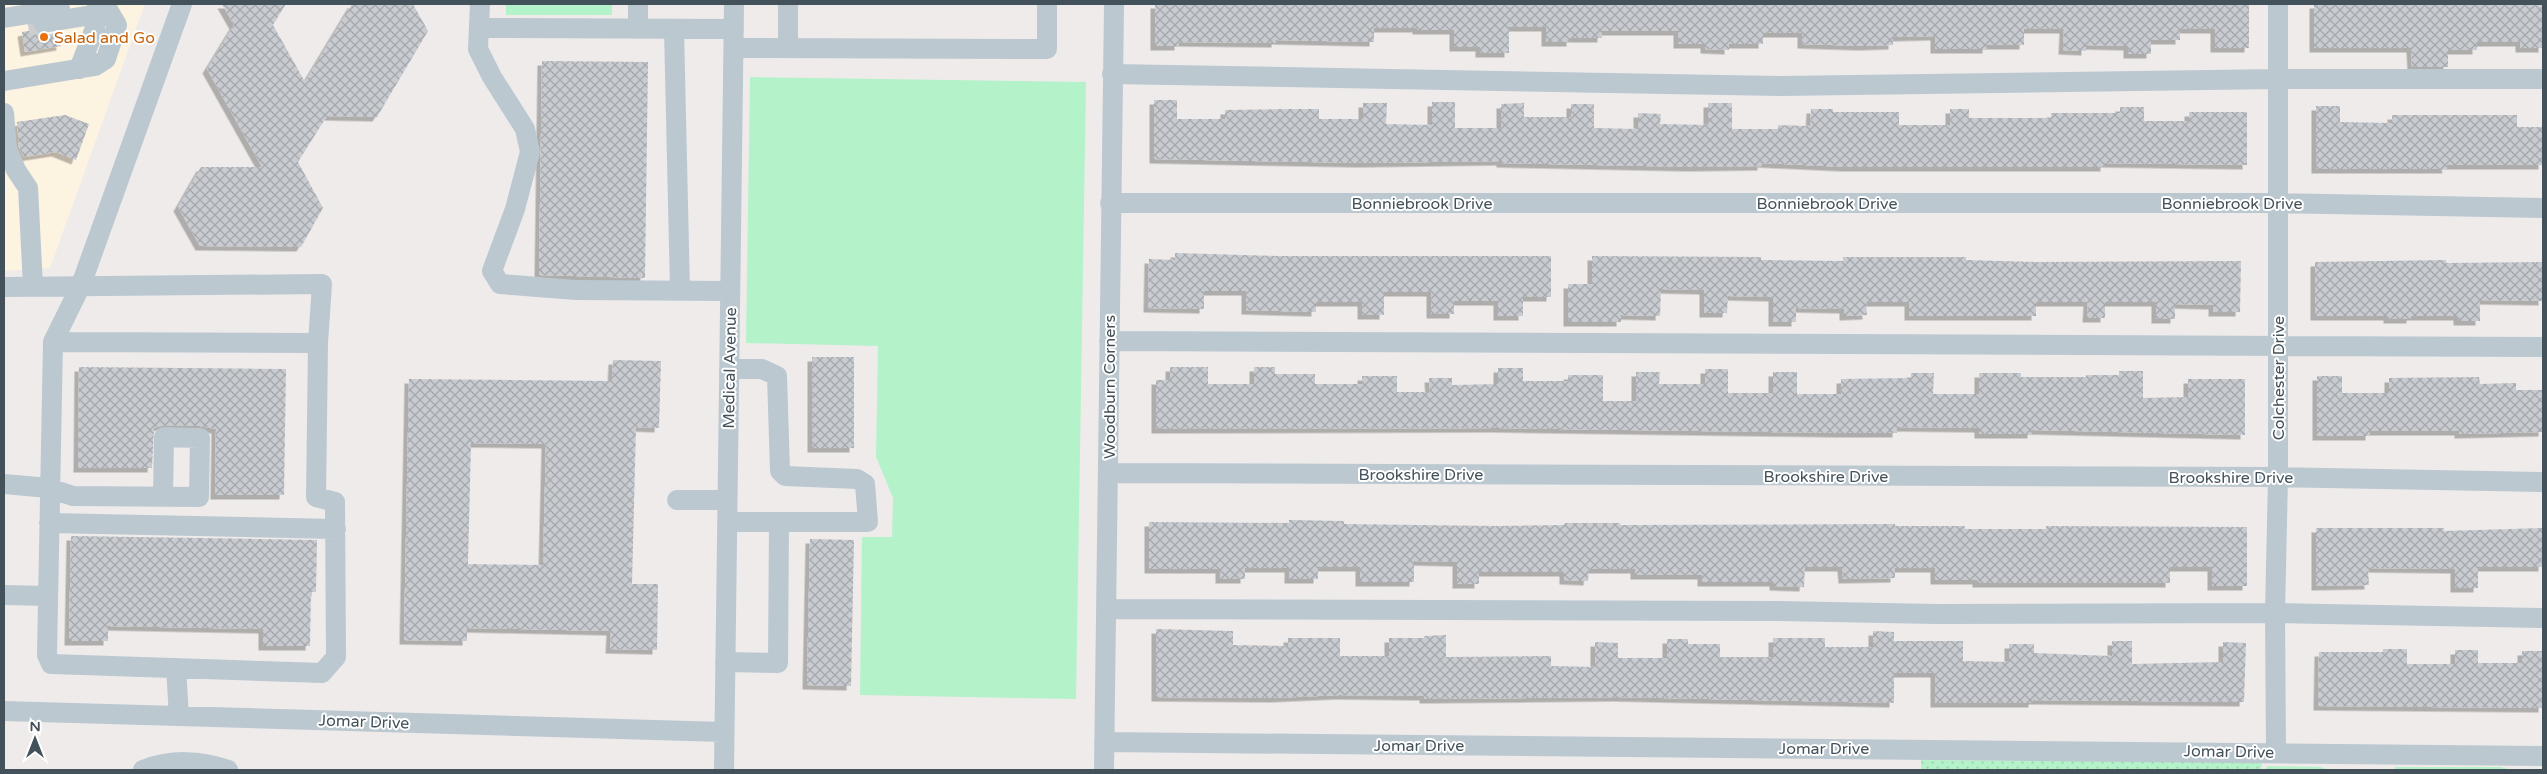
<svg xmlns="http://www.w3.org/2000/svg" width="2547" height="774" viewBox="0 0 2547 774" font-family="'Varela Round',sans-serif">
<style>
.commercial{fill:#fdf3e1}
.grass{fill:#b4f2c9}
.park{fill:url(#park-dots)}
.building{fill:url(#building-cross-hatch);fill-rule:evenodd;filter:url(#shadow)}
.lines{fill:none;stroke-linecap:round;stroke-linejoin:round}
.minor-tunnel{stroke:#cdccce;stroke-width:20;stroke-dasharray:20 10;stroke-linecap:butt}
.minor{stroke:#bbc8d0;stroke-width:20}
.food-dot{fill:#e8710a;stroke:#fff;stroke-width:2}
.labels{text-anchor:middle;stroke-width:4;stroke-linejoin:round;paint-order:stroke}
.food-label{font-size:16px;fill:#c56008;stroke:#fff;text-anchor:start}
.street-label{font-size:16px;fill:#43515a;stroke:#fff}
</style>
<defs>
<pattern id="park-dots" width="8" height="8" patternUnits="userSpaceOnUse" patternTransform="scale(1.25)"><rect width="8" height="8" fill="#b4f2c9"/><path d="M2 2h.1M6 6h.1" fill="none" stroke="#9cd1af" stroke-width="1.8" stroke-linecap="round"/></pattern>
<pattern id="building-cross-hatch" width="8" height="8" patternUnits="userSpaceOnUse" patternTransform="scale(1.25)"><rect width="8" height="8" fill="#c8ccd1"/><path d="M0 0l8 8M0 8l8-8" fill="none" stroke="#a4a8ad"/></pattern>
<filter id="shadow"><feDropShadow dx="-4.5" dy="4.5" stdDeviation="0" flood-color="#0004"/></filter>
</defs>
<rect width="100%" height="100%" fill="#efebeb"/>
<path class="commercial" d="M4 4H145L50 268 5 271Z"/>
<path class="grass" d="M506 4H612V15H506Z
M750 77 1086 82 1076 699 860 695 862 537H892L893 498 876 457 878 346 746 343Z
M2268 766 2320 767 2330 770H2264Z
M2395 767H2501L2511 770H2395Z"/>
<path class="park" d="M1921 760 2262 762 2261 770H1921Z"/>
<path class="building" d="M222 4H286L273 25 305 82 352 4H413L428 31 377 117 327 116 298 162 323 208 301 247 200 246 178 207 201 167H262L207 69 234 25Z
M1155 4H2249V48H2215V29H2180V40H2151V54H2128V46L2086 45V51L2063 50 2064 29H2024V45H1987V49H1935V36L1893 37V45L1863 46 1802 44V33H1763V44H1729V50L1705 49V44H1678V31H1602V38H1571V42H1546V27H1509V53H1480V47H1454V30H1417V28H1374V42L1276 40V43L1179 42V46H1155Z
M2314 4H2543V48H2520V42H2477V50H2448V67H2412L2411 48H2314Z
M33 30 44 35 64 32 65 40 60 41 61 46 25 52 22 32Z
M542 61 648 62 645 278 539 275Z
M1154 100H1177V119H1225V110L1294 109H1319V119H1363V103H1387L1386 124 1432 125V102H1455V128H1501V104L1524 103V117H1571V104H1594V128L1638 129V113L1661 114 1660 124 1708 125V103H1732V129H1778V125L1810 126 1811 109H1833V112H1899V125H1950V109H1969V118H2051V113H2120V107H2144V121H2189V112H2247V165L2105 163V167H1846L1762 163V166L1692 167 1501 163V161L1362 163 1154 159Z
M2316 106H2340V122L2392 123V115H2517V127H2543V165H2446L2447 169H2316Z
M65 115 89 124 76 160 56 152 24 157 19 148 17 122Z
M1175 253 1278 256H1551V297H1523V316H1498V301H1454V314H1431V292H1384V315H1362V302H1316V312L1246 310V291H1204V309L1148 308 1149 259 1175 260Z
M1592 256 1761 257V260L1843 261V257H1966V260L2036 262 2241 261 2240 312H2213V305L2175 304V319H2156V302H2105V318H2087L2088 302H2036V316H1909V302H1866L1867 315 1844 316V309L1796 308V322H1773V297L1728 296 1727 313H1704V290L1661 289 1660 316 1621 315V322H1568V284H1592Z
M2446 260V263L2543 262V301L2480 300V321H2458V316H2411V319H2388V316H2315V262Z
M812 357H854V448H812Z
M613 360 661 361 659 428 636 427 632 584H658L657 650 610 649 611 631 467 628V641L404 640 409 379 612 381ZM471 443 546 444 543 565 468 564Z
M79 367 286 369 284 495H215L216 429 200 426 164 425 154 428 152 468H78Z
M1170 367H1208V384H1254V367H1275V374H1315V384H1362V376H1397V392H1430L1429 378H1452V385L1498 384V368H1523V381H1568V375H1603V401H1636V372H1660L1659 384H1705V369H1728V393H1773V372H1797V394H1841V379L1911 378V373H1934L1933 394H1979V373H2021V377H2086V375H2119V371H2143V398L2188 397V379H2245V435L2032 430V434H1979V428L1897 427V433H1841L1498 428 1156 429V380H1170Z
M2317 376H2342V393H2389V378L2479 377 2480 384 2516 383V390H2543V432L2459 434V431H2370V436H2317Z
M1289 520 1344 521V524L1497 526 1564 525 1565 523H1620V525L1895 524V526H1965V529H2046V526L2247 527V586H2212V567H2170V583H1977V580H1935V568H1895V578L1843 579 1842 567H1805L1804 587 1774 586V582H1702V575H1635V569H1589L1588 581 1564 580V572H1479V584H1457V562L1414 561V582H1360V567H1318V579H1289V568H1245V579H1220V569H1149V522L1289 523Z
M2316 528H2444V531L2543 528V567H2478V588H2455V569L2368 568 2369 585 2316 586Z
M71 536 317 540 316 592H311L310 646H263V629L108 626V641H69Z
M810 539 854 540 851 686 807 685Z
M1156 629 1233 631V645L1288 646V638H1340V656H1389V638H1424V636L1446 635V657L1551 656V666L1595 667V642L1618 643V658H1667V639H1688V644H1720V657H1773V638H1825V647H1873V631L1894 632V641H1963V661L2009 662V644H2034V653L2112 656V641H2132V664L2223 662V642L2246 643 2244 702 2033 700V703H1935V673H1894V703L1618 697 1424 699V696L1340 695 1275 698 1156 697Z
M2383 649H2407V664H2455V650H2478V663H2522V651H2543V708L2318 706 2319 652H2383Z"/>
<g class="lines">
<path class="minor-tunnel" d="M28 26 43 23"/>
<path class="minor" d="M480 4 478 49 492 77 525 129 530 152 515 209 492 271 500 284 576 290 730 291
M638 4V29
M788 4V47
M4 18 60 9
M43 23 92 15 96 21 95 28 79 69
M479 28 734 29
M674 29 680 291
M735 48 1047 49V4
M1112 74 1781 86 2278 79H2543
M4 81 95 66 106 59 117 25 107 8 97 4
M4 113 7 149
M4 150 7 149 16 170 28 188 33 286
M1110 203H2278L2543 208
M4 287 322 284 318 343 316 497 335 502 336 657 322 673 51 664 47 655 53 342 318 343
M1109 341 2543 347
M53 342 81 285 182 4
M1108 473 2278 477 2543 482
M4 484 49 488 73 496 199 497 200 438 164 437 163 496
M677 500H727
M727 522H868L865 484 857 479 785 476 780 471 777 376 762 369H729
M49 523 336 529
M4 595 47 596
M1106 609 1777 611 1936 614 2275 613 2543 618
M725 662 778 663 779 522
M176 668 179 716
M4 711 724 732
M1104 742 2543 756
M2276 752 2275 613 2278 477V4
M143 770C170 759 201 760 228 770
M724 770 734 4
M1104 770 1114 4"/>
</g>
<circle class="food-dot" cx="44" cy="37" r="5"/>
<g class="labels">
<g class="food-label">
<text x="54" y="43">Salad and Go</text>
</g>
<g class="street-label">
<text x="1422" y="209">Bonniebrook Drive</text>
<text x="1827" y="209">Bonniebrook Drive</text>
<text x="2232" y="209">Bonniebrook Drive</text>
<text transform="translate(729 368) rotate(-89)" y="6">Medical Avenue</text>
<text transform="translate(2278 378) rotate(-90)" y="6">Colchester Drive</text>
<text transform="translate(1109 387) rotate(-90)" y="6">Woodburn Corners</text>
<text x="1421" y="480">Brookshire Drive</text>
<text x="1826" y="482">Brookshire Drive</text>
<text x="2231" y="483">Brookshire Drive</text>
<text transform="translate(364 721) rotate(2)" y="6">Jomar Drive</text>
<text x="1419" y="751">Jomar Drive</text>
<text x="1824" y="754">Jomar Drive</text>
<text transform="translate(2229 751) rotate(1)" y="6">Jomar Drive</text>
</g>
</g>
<rect width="2547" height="774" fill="none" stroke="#43515a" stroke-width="10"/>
<g transform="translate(35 739)" stroke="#ffffff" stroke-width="4" paint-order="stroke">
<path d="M0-4L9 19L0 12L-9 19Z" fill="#43515a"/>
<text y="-8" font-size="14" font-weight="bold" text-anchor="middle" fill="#43515a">N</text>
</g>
</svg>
